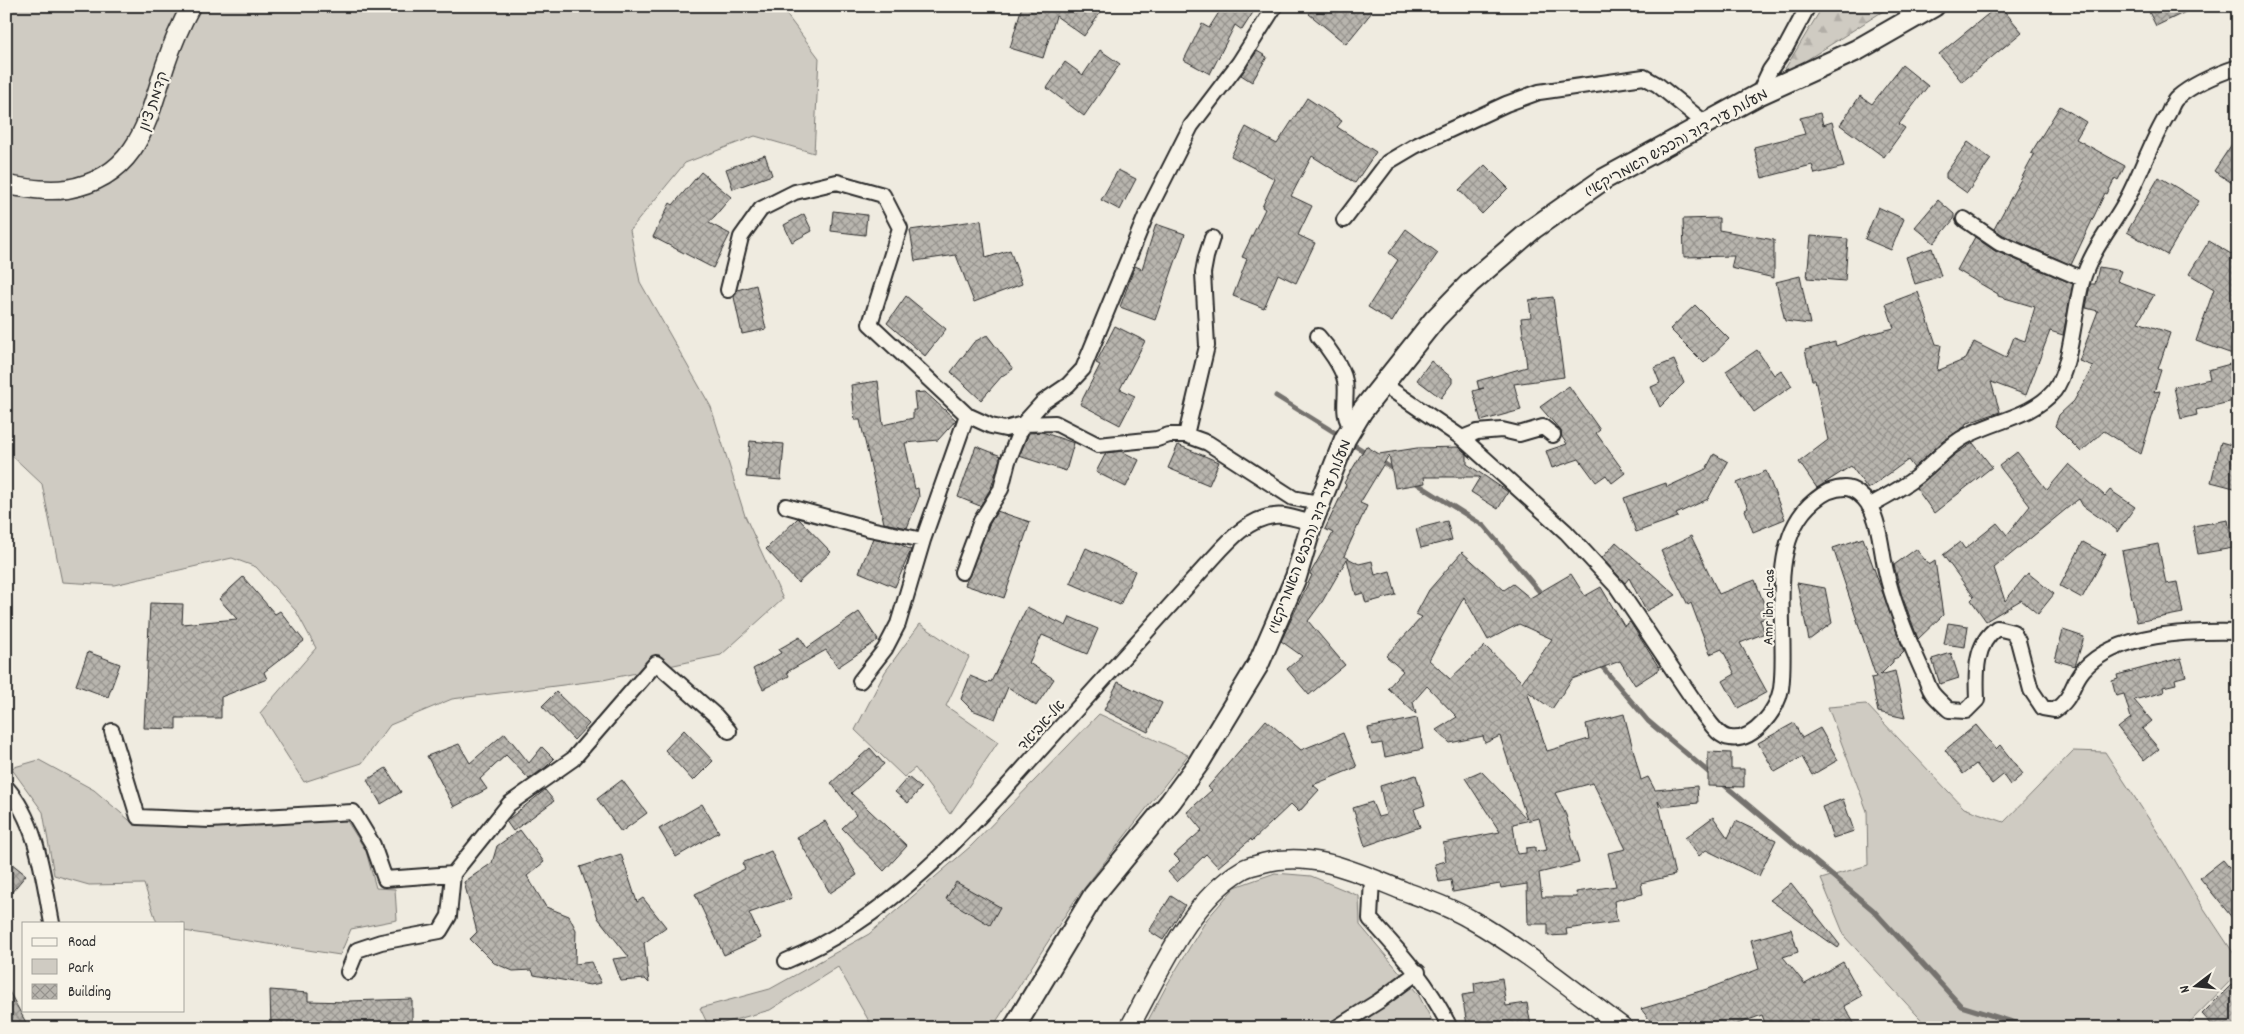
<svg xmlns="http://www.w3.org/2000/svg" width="2244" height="1034" viewBox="0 0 2244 1034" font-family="Dekko,'Playpen Sans Hebrew',sans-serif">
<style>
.green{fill:#cfcbc2;stroke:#7d7b76}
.forest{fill:url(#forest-firs);stroke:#7d7b76}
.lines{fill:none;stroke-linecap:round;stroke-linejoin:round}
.stream{stroke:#74726e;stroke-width:5}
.building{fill:url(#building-cross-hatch);stroke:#2b2b2b;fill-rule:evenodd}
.minor-casing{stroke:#2b2b2b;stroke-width:18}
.tertiary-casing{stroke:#2b2b2b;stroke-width:21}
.secondary-casing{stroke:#2b2b2b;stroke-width:24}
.minor{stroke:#f7f3e8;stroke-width:14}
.tertiary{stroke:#f7f3e8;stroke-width:18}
.secondary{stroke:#f7f3e8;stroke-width:20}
.labels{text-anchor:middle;stroke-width:4.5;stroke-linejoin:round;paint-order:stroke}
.street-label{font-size:15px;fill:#2b2b2b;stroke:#f7f3e8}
</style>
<defs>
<pattern id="forest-firs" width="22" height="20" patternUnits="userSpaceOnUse" patternTransform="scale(1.25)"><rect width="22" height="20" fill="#cfcbc2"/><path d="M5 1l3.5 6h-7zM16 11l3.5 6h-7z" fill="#b2aea7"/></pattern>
<pattern id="building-cross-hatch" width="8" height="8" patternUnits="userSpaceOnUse" patternTransform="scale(1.25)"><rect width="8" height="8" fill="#b8b5ae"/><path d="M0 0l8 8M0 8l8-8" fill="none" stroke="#96938e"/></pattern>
</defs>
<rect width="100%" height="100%" fill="#efebe0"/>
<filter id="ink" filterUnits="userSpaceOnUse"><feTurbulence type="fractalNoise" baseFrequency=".02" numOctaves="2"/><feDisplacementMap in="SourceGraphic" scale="10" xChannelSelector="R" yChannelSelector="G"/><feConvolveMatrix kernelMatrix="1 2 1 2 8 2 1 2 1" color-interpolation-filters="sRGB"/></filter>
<g filter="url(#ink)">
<path class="green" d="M12 6H752L783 10 819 58 814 153 755 136 685 163 630 230 640 282 711 407 745 516 783 599 721 655 603 680 452 699 390 725 362 763 304 782 260 713 316 648 296 611 256 567 232 558 114 585 62 582 42 484 6 450V48L9 46Z
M920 624 969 657 946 706 998 742 950 814 915 768 904 777 855 730 885 672Z
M1866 704 1964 808 2004 822 2073 751 2105 752 2164 842 2199 901 2238 960V973L2184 1028H1929L1845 937 1821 879 1868 865 1867 811 1828 707Z
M1099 714 1188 755 1075 900 992 1028H873L838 967 770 1010 709 1027 700 1008 770 989 869 934 971 846Z
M39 760 94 790 135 825 347 821 366 851 376 888 395 889 397 920 351 929 340 955 184 931V923H157L144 884 89 885 54 875 43 812 11 768Z
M1275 873 1311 876 1359 896 1360 925 1418 994 1436 1028H1144L1168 983 1207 919 1235 887Z"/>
<path class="forest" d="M1823 6H1891L1780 77Z"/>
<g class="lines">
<path class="stream" d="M1276 396 1342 437
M1349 442 1367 453
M1379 460 1397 472
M1413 481 1484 526 1544 597
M1599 663 1648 721 1713 776
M1722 783 1873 910 1961 1006 2032 1028"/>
</g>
<path class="building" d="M1022 6H1105L1084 36 1056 16 1043 58 1010 48Z
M1223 6H1257L1242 30 1235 25 1210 74 1184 60 1202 24 1209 28Z
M1315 6H1365L1372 12 1346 44 1309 14Z
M1998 6H2000L2022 32 1962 82 1939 54Z
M2146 6H2198L2156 26Z
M1100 50 1120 64 1084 116 1047 88 1065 62 1083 75Z
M1257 51 1267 57 1252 82 1241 75Z
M1902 65 1928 86 1899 124 1905 128 1884 157 1840 125 1860 96 1872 104Z
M1307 98 1342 121 1337 127 1376 152 1355 183 1312 156 1291 196 1312 206 1298 235 1315 243 1296 283 1278 274 1264 308 1233 296 1247 259 1242 257 1265 209 1262 207 1275 179 1231 156 1246 127 1277 144Z
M2060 106 2086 122 2076 139 2125 166 2118 180 2115 178 2107 194 2105 193 2071 265 2003 235 1994 229 2034 155 2031 153Z
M1820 113 1823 125 1832 122 1844 167 1815 174 1812 165 1762 178 1754 147 1805 134 1800 118Z
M2238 135V187L2214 171Z
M1968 142 1991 159 1967 193 1946 178V173Z
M765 155 772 175 733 189 726 169Z
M1485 165 1508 188 1482 214 1459 190Z
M1118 170 1136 179 1120 210 1101 200Z
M701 172 731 197 709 223 730 234 713 268 653 237 670 203 673 205Z
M2159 177 2199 201 2167 255 2127 232Z
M1938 200 1954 214V219L1934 243 1915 227Z
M1878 207 1904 219 1891 250 1865 239Z
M833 211 867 215 865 235 831 231Z
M804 214 812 231 792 242 784 225Z
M1719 218V230L1774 240V278L1731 268 1734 256 1684 257 1683 219Z
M981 220 986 258 1010 250 1022 284 974 302 956 255 915 261 910 230Z
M1156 224 1185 234 1155 320 1120 307 1135 266 1142 269Z
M1406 229 1438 253 1409 294 1392 322 1368 307 1398 260 1389 253Z
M1811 236 1848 239 1845 281 1807 278Z
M1975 237 1995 251 2073 284 2063 335 2050 331 2026 395 1991 382 2000 412 1965 424 1966 426 1943 441 1914 468 1908 460 1868 489 1851 466 1817 488 1799 462 1828 440 1815 380H1812L1805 350 1835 342 1836 346 1866 335 1894 328 1886 304 1918 292 1936 344 1941 345 1937 371 1966 359 1974 342 2006 358 2014 337 2025 341 2035 307 1998 296V294L1957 270Z
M2209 241 2238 258V356L2196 341 2214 289 2189 274Z
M1932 248 1941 276 1915 284 1906 257Z
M2099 267 2121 271 2117 281 2154 295 2138 322 2170 333 2158 369 2161 370 2154 392 2160 391 2141 454 2104 431 2081 452 2055 426 2059 415 2074 401 2093 366 2079 361 2098 311 2086 308 2090 284H2095Z
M1800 276 1810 324 1785 321 1776 282Z
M756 285 766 329 742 334 734 297 737 290Z
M906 296 946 329 925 356 887 323Z
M1553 297 1564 377 1514 384 1521 410 1481 421 1473 391 1484 388 1479 389 1477 381 1527 367 1521 318 1531 317 1529 300Z
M1695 305 1729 339 1704 363 1670 329Z
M1115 326 1145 341 1120 389 1135 396 1120 425 1080 404 1100 365 1096 363Z
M987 335 1013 369 1002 376 981 400 951 372 974 342Z
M1757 350 1774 375 1781 370 1792 386 1754 412 1726 371Z
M1674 360 1684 383 1660 407 1651 387 1660 383 1654 368Z
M1431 361 1452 378V383L1441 398 1417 380Z
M2230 364 2238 400 2196 410 2197 415 2181 419 2174 387 2210 379 2208 370Z
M878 381 883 425 913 418V410H916L914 393 925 392 956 420 938 440 905 443 915 489 918 488 919 497 907 528 884 523 860 420H855L851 385Z
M1569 386 1600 430 1596 433 1625 473 1612 483 1606 475 1596 482 1579 459 1552 468 1546 451 1567 444 1562 437 1561 431 1540 407Z
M1042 432 1074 443 1066 471 1019 456 1029 433Z
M750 441 784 444 781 480 746 477Z
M2221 442 2238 447V489L2211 482Z
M1973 443 1992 467 1934 513 1916 488 1954 455Z
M1178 445 1219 462 1209 485 1168 468Z
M976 446 1001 456 991 488 980 506 958 497Z
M1366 446 1379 454 1417 448 1459 447 1467 454V464L1508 492 1498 509 1471 492 1480 477H1424L1425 483 1395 488 1389 455 1360 503 1367 506 1344 556 1359 564 1372 561 1375 575 1390 571 1396 595 1366 603 1363 593 1356 595 1347 559 1322 602 1308 621 1345 665 1309 695 1287 669 1302 656 1281 641 1312 575 1310 574 1333 533 1325 529 1346 485 1344 483Z
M1121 451 1139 460 1126 487 1096 472 1106 453Z
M2017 452 2047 490 2069 464 2105 496 2110 490 2135 507 2117 532V530L2083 506 2079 499 2076 501 1994 568 2005 601 2028 573 2054 594 2038 614 2021 600 1986 621 1971 600 1974 597 1943 555 1960 542 1965 549 1997 523 2007 535 2030 506 1999 466Z
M1714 454 1728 462 1708 499 1676 514 1678 517 1636 532 1624 498 1666 483 1667 487 1706 469Z
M1766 471 1785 519 1753 532 1745 510 1748 508 1737 483Z
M997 511 1030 522 1004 598 965 585 989 525Z
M798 518 831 552 798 583 766 549Z
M2228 520 2233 548 2198 554 2193 526Z
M1447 521 1452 540 1421 548 1416 529Z
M1691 536 1719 594 1755 580 1769 617 1760 620 1765 633 1740 643 1767 692 1738 708 1723 681 1735 674 1722 649 1710 654 1691 603 1688 605 1661 551Z
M873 538 900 544 911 550 895 587 859 572Z
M1863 538 1904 652 1899 657 1893 659V662L1880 675 1895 671 1905 718 1878 712 1871 678 1876 677 1833 548Z
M1616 542 1676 595 1646 611 1629 578 1625 583 1602 558Z
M2083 542 2103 553 2101 555 2106 554 2082 598 2060 586Z
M2158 544 2166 584 2177 582 2183 613 2137 622 2122 551Z
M1086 548 1135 571 1120 605 1070 583Z
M1916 549 1929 565 1935 561 1943 615 1918 639 1901 593 1894 565Z
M1462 552 1504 590 1513 584 1530 598 1571 574 1585 596 1601 587 1624 626 1630 622 1660 669 1635 685 1620 661 1572 679 1552 709 1527 691 1547 751 1589 739 1586 724 1624 714 1641 780 1648 777 1655 790 1697 786 1698 803 1662 807 1658 801 1675 875 1641 883 1643 894 1614 901 1617 922 1566 929 1567 935 1548 936V924H1528L1527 884 1501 888 1500 884 1453 892 1451 880 1439 882 1435 864 1446 861 1443 843 1500 832 1465 778 1481 771 1527 819 1500 736 1485 743 1483 736 1450 743 1436 730 1457 717 1427 686 1413 702 1416 714 1388 688 1403 671 1386 656 1422 617 1416 614 1429 590ZM1464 597 1488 640 1519 624 1552 639 1522 682 1485 646 1450 679 1429 660ZM1593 783 1626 849 1608 853 1616 886 1576 892 1577 897H1542L1539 873 1579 863 1566 815 1555 793ZM1539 818 1547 850 1535 852V847L1526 848V853L1517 854 1513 824Z
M243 577 275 614 280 611 304 641 264 672 267 679 221 697V718H176V729L144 728 150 603 183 604 182 624 237 619 219 599Z
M1797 583 1825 588 1832 623 1809 640Z
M1027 607 1066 626 1070 617 1098 629 1087 654 1042 635 1029 663 1054 679 1036 706 1008 687 995 719 972 710 961 699 970 676 987 683 989 681 991 682Z
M859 612 878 640 838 667 826 650 787 672 789 676 763 689 753 669 781 653 779 649 800 637 807 648Z
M1948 623 1968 626 1965 647 1944 644Z
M2063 630 2084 637 2075 666 2055 660Z
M88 652 120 664 108 697 76 685Z
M1951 653 1959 678 1940 684 1932 659Z
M2181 658 2186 676 2175 679 2176 684 2163 687 2164 692 2134 700 2152 721 2142 729 2159 749 2144 761 2118 728 2131 718 2124 694 2116 696 2112 681 2118 679 2117 675Z
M1118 682 1162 703 1148 732 1104 710Z
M556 692 589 724 574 740 542 706Z
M1417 718 1423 749 1385 757 1382 743 1372 745 1368 728Z
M1266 720 1301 750 1343 733 1357 767 1313 785 1319 790 1299 812 1291 804 1252 841 1251 839 1218 867 1206 854 1177 882 1168 872 1180 861 1174 855 1202 830 1187 812 1212 790 1208 787Z
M1794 723 1802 738 1820 728 1838 760 1812 775 1802 757 1775 772 1758 743Z
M1976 725 1996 749 2000 745 2023 774 2010 785 2003 775 1992 784 1976 764 1963 774 1945 750Z
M684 730 713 761 693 781 665 750Z
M505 733 529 763 542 747 554 759 546 767 529 779 506 755 480 779 487 789 454 807 427 756 459 744 470 763Z
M870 748 884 764 851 793 907 846 884 871 842 828 856 815 831 783Z
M1708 752 1731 753V769H1744V787L1708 786Z
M386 768 401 792 381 804 367 780Z
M1416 775 1425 805 1414 809 1420 827 1365 846 1353 808 1372 802 1378 817 1386 815 1380 786Z
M908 777 921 788 908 803 895 792Z
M622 780 647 813 621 832 597 799Z
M545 790 554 801 513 831 506 821Z
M1843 799 1854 831 1833 838 1822 807Z
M702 804 719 832 676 857 659 829Z
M1713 817 1728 838 1736 821 1776 840 1759 876 1706 850 1699 856 1685 838Z
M825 821 857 875 830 893 797 837Z
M520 830 544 862 527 876 546 907 569 916 576 930 575 964 591 962 601 983 590 985 534 975 532 970 513 971 494 963 470 939 477 932 464 882 492 863 497 846Z
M771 851 792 898 749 913 761 938 724 955 695 894 745 869 742 863Z
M621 854 637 902 643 898 666 927 644 943 649 983 645 979 621 981 613 959 629 957 598 918 580 867Z
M6 859 26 875 6 899Z
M2223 860 2238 878V925L2200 878Z
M956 882 1000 907 990 925 946 899Z
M1791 883 1840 945 1838 948 1770 900Z
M1171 896 1185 905 1163 940 1149 931Z
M1791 929 1798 952 1783 957 1805 984 1843 962 1862 996 1844 1006 1857 1028H1767L1762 1015 1735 1025 1736 1028H1656L1641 1009 1707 989 1759 969 1751 940Z
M1502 978 1506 1006 1527 1003 1531 1026 1478 1028V1024L1467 1025 1462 995 1475 993 1474 983Z
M2231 985 2238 991V1028H2215L2202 1014Z
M6 986 29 1028H6Z
M270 990 308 993V1001L349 1002V1001L412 999V1026L271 1028Z"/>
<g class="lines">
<defs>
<path id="minor" d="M1758 95 1770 70 1785 49 1808 6
M1964 219 1999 243 2083 279
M1344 220 1388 162 1415 146 1506 104 1539 92 1644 77 1658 85 1706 124
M728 290 741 237 761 209 795 192 837 182 883 195 900 228 870 324 967 415 991 426 1005 429 1023 424 1055 423 1098 445 1157 439 1169 435H1186L1208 443 1293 498 1319 503
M1318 336C1327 346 1343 368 1345 381 1348 396 1340 416 1352 427
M1383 384 1462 438 1566 532 1617 587 1703 714C1710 722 1718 737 1730 738 1754 742 1777 710 1781 689 1789 633 1764 542 1814 501 1822 494 1833 488 1845 488 1854 488 1864 497 1869 505 1880 523 1881 550 1886 571 1893 604 1908 639 1922 670 1926 678 1928 688 1933 694 1938 700 1944 705 1949 710L1966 711 1977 700C1976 675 1974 644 1997 628L2013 632 2018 641 2031 690 2043 708 2055 710C2073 698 2070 686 2083 670 2117 632 2190 631 2238 632
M1186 435 1207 346 1203 273 1206 257 1212 238
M1462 438 1477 432 1502 430 1519 434 1543 427 1553 435
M786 506 870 529 923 540 967 415
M1869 506C1884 497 1901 489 1915 478 1930 466 1944 450 1961 439 1990 421 2031 418 2054 391 2071 370 2074 310 2082 282 2091 250 2112 227 2127 199 2142 171 2151 141 2168 114 2171 108 2173 101 2177 98 2194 83 2217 74 2238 67
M962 572 981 521 1001 489 1008 461 1023 424 1043 402 1068 385 1083 369 1147 213 1191 126 1239 63 1275 6
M860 681 885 649 898 624 923 540
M112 731 138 817 210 820 353 812 373 845 385 879 453 874 509 804 573 759 656 663 716 716 729 731
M6 787C38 823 43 877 52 923
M1372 878 1370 919C1401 953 1430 985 1450 1028
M786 961C894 917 971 827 1047 742 1099 684 1152 626 1204 568 1223 548 1244 519 1274 516 1285 514 1301 520 1312 523
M348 972 357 950 381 942 440 931 449 916 453 874
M1336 1028 1379 1001 1418 972"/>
<path id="tertiary" d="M6 185C26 188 47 192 67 189 137 177 147 123 165 66 172 45 180 26 191 6
M1129 1028C1159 975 1188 902 1242 870 1248 866 1257 865 1263 863 1314 850 1358 873 1404 891 1426 899 1450 907 1470 919 1525 950 1574 991 1624 1028"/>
<path id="secondary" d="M1014 1028 1094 895 1171 801 1198 764 1258 665 1296 577 1312 523 1345 439 1362 411 1435 319 1470 283 1534 228 1604 179 1758 95 1857 50 1934 6"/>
</defs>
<use href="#minor" class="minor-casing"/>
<use href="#tertiary" class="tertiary-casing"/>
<use href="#secondary" class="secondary-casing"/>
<use href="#minor" class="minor"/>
<use href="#tertiary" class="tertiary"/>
<use href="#secondary" class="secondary"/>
</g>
</g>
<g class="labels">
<g class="street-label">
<text transform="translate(153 101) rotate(-71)" y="5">קדמת ציון</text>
<text transform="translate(1676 142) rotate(-29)" y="5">מעלות עיר דוד (הכביש האמריקאי)</text>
<text transform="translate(1309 536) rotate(-69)" y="5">מעלות עיר דוד (הכביש האמריקאי)</text>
<text transform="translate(1768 607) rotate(-89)" y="5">Amr ibn al-as</text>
<text transform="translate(1041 725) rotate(-48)" y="5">אל-אביאד</text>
</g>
</g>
<rect width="2244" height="1034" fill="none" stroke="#f7f3e8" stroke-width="25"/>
<rect x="12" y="12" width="2219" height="1009" fill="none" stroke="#2b2b2b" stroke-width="2" filter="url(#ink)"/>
<rect x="22" y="922" width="162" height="90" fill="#f7f3e8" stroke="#a5a39c"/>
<rect x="32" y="938" width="25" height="8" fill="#f7f3e8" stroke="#a5a39c"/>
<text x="68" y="946" font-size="15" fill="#2b2b2b">Road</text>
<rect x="32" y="959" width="25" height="15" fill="#cfcbc2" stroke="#a5a39c"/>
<text x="68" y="972" font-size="15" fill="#2b2b2b">Park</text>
<rect x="32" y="984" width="25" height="15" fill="url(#building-cross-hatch)" stroke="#a5a39c"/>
<text x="68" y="996" font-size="15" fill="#2b2b2b">Building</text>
<g transform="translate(2196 986) rotate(254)" stroke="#f7f3e8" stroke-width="4" paint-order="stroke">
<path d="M0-4L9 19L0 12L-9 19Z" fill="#2b2b2b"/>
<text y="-8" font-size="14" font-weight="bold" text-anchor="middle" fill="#2b2b2b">N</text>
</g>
</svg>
